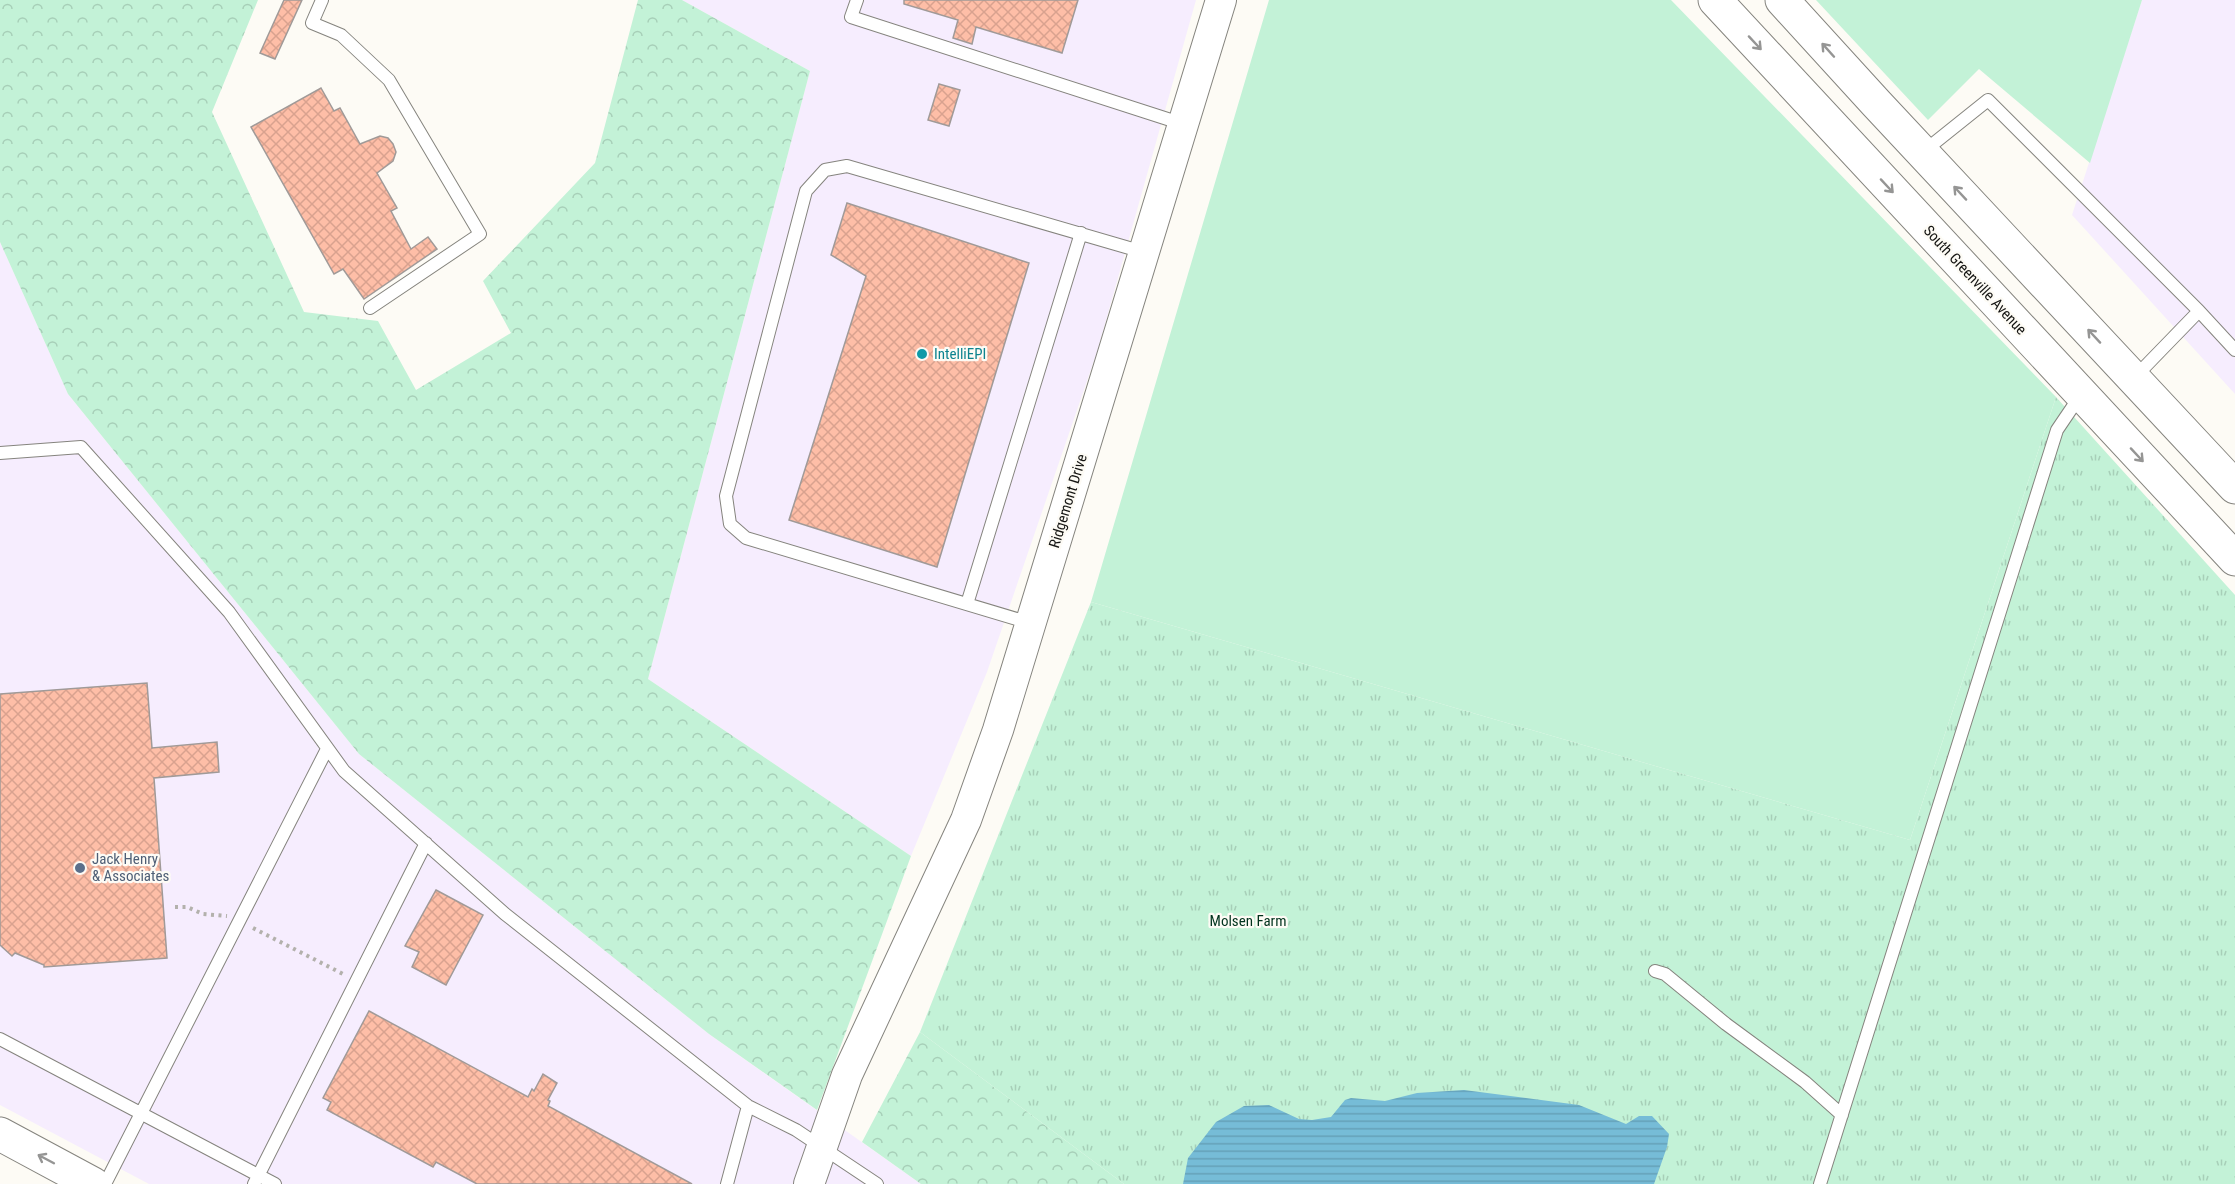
<svg xmlns="http://www.w3.org/2000/svg" width="2235" height="1184" viewBox="0 0 2235 1184" font-family="'Roboto Condensed',sans-serif">
<style>
.commercial{fill:#f6edfe}
.grass{fill:#c3f2d7}
.forest{fill:url(#forest-crowns)}
.park{fill:url(#park-tufts)}
.water{fill:url(#water-rules)}
.building{fill:url(#building-cross-hatch);stroke:#a09a98;stroke-width:1.5}
.lines{fill:none;stroke-linecap:round;stroke-linejoin:round}
.service-casing{stroke:#85847e;stroke-width:14}
.tertiary-casing{stroke:#85847e;stroke-width:32}
.secondary-casing{stroke:#85847e;stroke-width:35}
.path{stroke:#b3b1ac;stroke-width:4;stroke-dasharray:3 4.5;stroke-linecap:butt}
.service{stroke:#fff;stroke-width:12}
.tertiary{stroke:#fff;stroke-width:30}
.secondary{stroke:#fff;stroke-width:33}
.oneway{stroke:#959594}
.culture-dot{fill:#0f9aa8;stroke:#fdfbf5;stroke-width:2}
.service-dot{fill:#5c6f8a;stroke:#fdfbf5;stroke-width:2}
.labels{text-anchor:middle;stroke-width:4.5;stroke-linejoin:round;paint-order:stroke}
.street-label{font-size:15px;fill:#141412;stroke:#fdfbf5}
.culture-label{font-size:15px;fill:#0d838f;stroke:#fdfbf5;text-anchor:start}
.service-label{font-size:15px;fill:#4e5e75;stroke:#fdfbf5;text-anchor:start}
.park-label{font-size:15px;fill:#00331d;stroke:#fdfbf5}
</style>
<defs>
<pattern id="forest-crowns" width="20" height="18" patternUnits="userSpaceOnUse" patternTransform="scale(1.5)"><rect width="20" height="18" fill="#c3f2d7"/><path d="M2 6a3 3 0 1 1 6 0M12 15a3 3 0 1 1 6 0" fill="none" stroke="#a7cfb8"/></pattern>
<pattern id="park-tufts" width="24" height="20" patternUnits="userSpaceOnUse" patternTransform="scale(1.5)"><rect width="24" height="20" fill="#c3f2d7"/><path d="M3 7l-1-3M5 7V3M7 7l1-3M15 17l-1-3M17 17v-4M19 17l1-3" fill="none" stroke="#a7cfb8"/></pattern>
<pattern id="water-rules" width="6" height="5" patternUnits="userSpaceOnUse" patternTransform="scale(1.5)"><rect width="6" height="5" fill="#76bcd7"/><path d="M0 2.5h6" fill="none" stroke="#65a1b8"/></pattern>
<pattern id="building-cross-hatch" width="8" height="8" patternUnits="userSpaceOnUse" patternTransform="scale(1.5)"><rect width="8" height="8" fill="#febea7"/><path d="M0 0l8 8M0 8l8-8" fill="none" stroke="#d9a28f"/></pattern>
</defs>
<rect width="100%" height="100%" fill="#fdfbf5"/>
<path class="commercial" d="M682 0H1196L1098 349 987 672 911 856 648 679 810 71Z
M2142 0H2235V394L2072 215Z
M0 242 68 394 359 754 709 1034 921 1184H149L0 1105Z"/>
<path class="grass" d="M1269 0H1671L2056 397 1910 840 1091 602Z
M1816 0H2142L2090 163 1979 69 1928 120Z"/>
<path class="forest" d="M0 0H258L212 112 304 312 378 321 416 390 511 333 483 281 595 163 638 0H682L810 71 648 679 911 856 817 1110 709 1034 359 754 68 394 0 242Z
M920 1032 1124 1184H921L862 1142Z"/>
<path class="park" d="M2056 397 2235 595V1184H1124L920 1032 1091 602 1910 840Z"/>
<path class="water" d="M1464 1090 1579 1105 1626 1124 1639 1116H1652L1669 1134 1667 1147 1654 1184H1183L1188 1158 1216 1122 1244 1106 1269 1105 1299 1119 1312 1120 1331 1117 1345 1100 1351 1098 1385 1101 1417 1093Z"/>
<path class="building" d="M284 0H302L275 59 260 53Z
M904 0H1078L1062 53 976 27 972 44 953 38 958 20 904 4Z
M939 84 960 90 949 126 928 120Z
M321 88 334 111 340 108 360 144 380 136 388 138 393 144 396 152 393 161 377 173 397 208 391 211 411 249 428 237 437 249 364 299 343 269 334 274 251 127Z
M847 203 1029 263 937 567 789 520 866 276 831 255Z
M147 683 152 748 217 742 219 772 154 778 167 958 44 967V965L15 953 12 956 0 945V694Z
M436 890 483 915 446 985 412 967 419 952 405 946Z
M369 1011 528 1097 532 1089 534 1091 543 1074 557 1083 548 1100 550 1101 548 1106 692 1184H477L436 1162 433 1167 327 1110 331 1102 323 1098Z"/>
<g class="lines">
<defs>
<path id="service" d="M322 0 312 23 341 35 389 80 480 234 370 308
M857 0 851 17 1183 124
M1923 152 1988 100 2199 311 2235 350
M2134 378 2199 311
M0 453 81 447 229 612 344 771 505 914 748 1106 796 1130 877 1184
M967 604 1081 233
M1030 623 746 538 730 524 726 496 806 191 825 170 847 166 1143 252
M1655 971 1665 974 1726 1024 1805 1082 1842 1115
M0 1039 275 1184
M105 1184 327 749
M254 1184 426 843
M727 1184 748 1106
M1820 1184 2057 430 2080 396"/>
<path id="tertiary" d="M809 1184 847 1075 966 820 998 730 1221 0"/>
<path id="secondary" d="M1715 0 2235 559
M1782 0 1876 103 2235 487
M0 1134 93 1184"/>
</defs>
<use href="#service" class="service-casing"/>
<use href="#tertiary" class="tertiary-casing"/>
<use href="#secondary" class="secondary-casing"/>
<path class="path" d="M175 907H187L203 914 227 916
M253 928 345 975"/>
<use href="#service" class="service"/>
<use href="#tertiary" class="tertiary"/>
<use href="#secondary" class="secondary"/>
</g>
<defs><path id="oneway-shaft" d="M-6 0H5M1.5-3L5.5 0L1.5 3" fill="none" stroke-width="1.6" stroke-linecap="round" stroke-linejoin="round" transform="scale(1.5)"/></defs>
<g class="oneway">
<use href="#oneway-shaft" transform="translate(1755 43) rotate(47)"/>
<use href="#oneway-shaft" transform="translate(1828 50) rotate(-132)"/>
<use href="#oneway-shaft" transform="translate(1887 186) rotate(47)"/>
<use href="#oneway-shaft" transform="translate(1960 193) rotate(-133)"/>
<use href="#oneway-shaft" transform="translate(2094 336) rotate(-133)"/>
<use href="#oneway-shaft" transform="translate(2137 455) rotate(47)"/>
<use href="#oneway-shaft" transform="translate(46 1159) rotate(-152)"/>
</g>
<circle class="culture-dot" cx="922" cy="354" r="6"/>
<circle class="service-dot" cx="80" cy="868" r="6"/>
<g class="labels">
<g class="street-label">
<text transform="translate(1975 280) rotate(47)" y="5">South Greenville Avenue</text>
<text transform="translate(1068 501) rotate(-73)" y="5">Ridgemont Drive</text>
</g>
<g class="culture-label">
<text x="934" y="359">IntelliEPI</text>
</g>
<g class="service-label">
<text x="92" y="864">Jack Henry<tspan x="92" dy="17">&amp; Associates</tspan></text>
</g>
<g class="park-label">
<text x="1248" y="926">Molsen Farm</text>
</g>
</g>
</svg>
